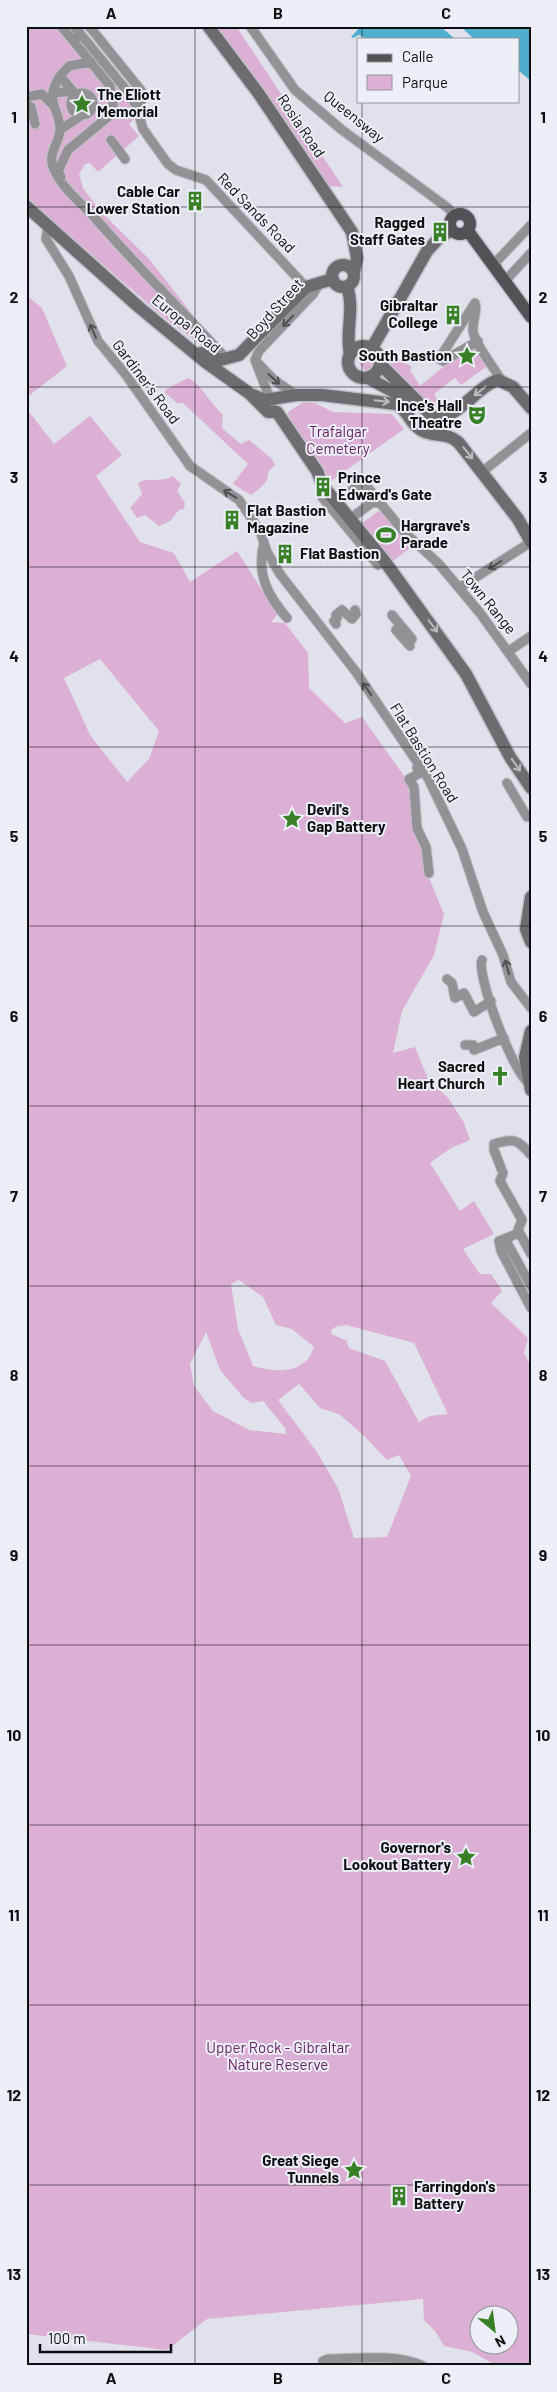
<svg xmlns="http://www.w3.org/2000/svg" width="557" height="2392" viewBox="0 0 557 2392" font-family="Barlow,sans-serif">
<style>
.green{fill:#dcb0d5;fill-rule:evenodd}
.water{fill:#4faecd}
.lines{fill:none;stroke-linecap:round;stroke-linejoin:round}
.street-casing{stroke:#bebfc8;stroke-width:11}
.secondary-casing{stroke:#bebfc8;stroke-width:15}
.primary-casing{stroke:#bebfc8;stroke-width:15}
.street{stroke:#939195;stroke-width:9}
.secondary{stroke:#6d6b70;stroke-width:12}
.primary{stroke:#535057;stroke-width:12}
.oneway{stroke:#504f52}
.oneway2{stroke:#babac2}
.grid{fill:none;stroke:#0c0d10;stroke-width:1;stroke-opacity:0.55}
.labels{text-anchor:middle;stroke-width:4;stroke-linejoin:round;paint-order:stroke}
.poi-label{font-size:15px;font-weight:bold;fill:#0c0d10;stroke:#edeff8;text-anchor:end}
.street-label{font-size:15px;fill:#0c0d10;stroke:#edeff8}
.park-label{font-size:15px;fill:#682161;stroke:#edeff8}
.neatline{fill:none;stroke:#0c0d10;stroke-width:2}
.grid-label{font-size:16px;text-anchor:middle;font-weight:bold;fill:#0c0d10}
</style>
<rect width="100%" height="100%" fill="#e0e1eb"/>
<path class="green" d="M26 26H70L129 97 136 117 129 124 139 136 98 172 90 163 85 164 79 174 83 188 100 211 149 259 222 352 206 349 166 319 26 198Z
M214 26H236L343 187 329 186 279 113Z
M26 295 42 308 67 366 26 398Z
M478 347 489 365 461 385 455 378 434 394 438 400 435 402 437 406 429 411 390 363 387 354 412 367 410 370 420 386 459 354Z
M362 352 368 353 373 360 370 370H365L360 365 358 356Z
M188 378C202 384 210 404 223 414L222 428 241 444 249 440 271 458 275 465 268 472C269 483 259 489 251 495L233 484 248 464 183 403H177L164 392 168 388Z
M302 403H315L333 412 392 414 404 429 331 481 289 417 288 412Z
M26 408 54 444 90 416 122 455 96 476 140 542 174 553 190 582 237 551 269 601 279 613 271 622 285 623 308 653 309 688 345 723 362 717 412 787 427 873 444 914 434 955 402 1011 393 1053 415 1047 428 1079 449 1099 464 1123 470 1140 451 1148 430 1163 460 1211 474 1201 494 1234 463 1249 480 1274H491L502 1291 491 1303 528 1338 524 1353 531 1367V2366H497L472 2352 444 2346 435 2331 424 2320 423 2299 207 2319 167 2350 26 2334ZM100 659 159 731 149 759 127 782 90 735 64 678ZM239 1280 263 1297 276 1325 292 1329 314 1347C312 1351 310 1358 306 1361 292 1374 270 1371 253 1366L238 1329 231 1284ZM346 1325 414 1343 448 1414 430 1416 419 1422 385 1361 349 1348 347 1341 332 1334 331 1330 337 1326ZM206 1332 220 1370 243 1397 251 1403 263 1401 285 1428 286 1434 249 1430 213 1411 194 1386 190 1364ZM299 1384 320 1408 339 1414 363 1435 387 1460 399 1455 411 1476 387 1537 354 1538 338 1488 317 1452 278 1400ZM480 2314H510V2344H480Z
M173 476 181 484 177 491 185 503 184 509 179 510 170 521 159 526 145 515 137 518 130 508 142 494 138 483C147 477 160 483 173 476Z
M381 509 410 548 392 562 362 523Z"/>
<path class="water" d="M361 26H440L455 39H367L359 35 353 38 351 37Z
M460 26H531V81L518 70V39H474Z"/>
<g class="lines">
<defs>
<path id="street" d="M61 26 71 38H77
M74 26 131 96 137 108 143 129 168 164 176 170 206 180 306 287
M89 26 143 93V98L137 108
M250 26 295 90 342 130 448 208 455 216
M60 76C43 102 60 108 60 130 59 144 48 152 53 167 60 186 80 202 94 217 135 264 179 308 222 354
M71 104a11 11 0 1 1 22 0a11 11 0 1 1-22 0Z
M53 93 73 91
M76 95 60 76 69 66 91 62
M26 97 42 94 53 105
M26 104 31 107 35 124
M60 130 82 115
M111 140 125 159
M61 177 58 171 68 150 114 112 110 86 71 38
M48 226 46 239 69 276 98 341 126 375 190 466 239 500 260 531 267 552 280 574 356 672 428 778 462 849 483 912 503 955 511 982 531 1008
M498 271 496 262 531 225
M505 281 531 253
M478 341 443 361 439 359 475 303C478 312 472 321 473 331 475 345 494 367 501 380
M255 360 259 351 313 294 319 284
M255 360 272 404
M257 362 274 380 296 395
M482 472 531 433
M322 497 378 565 385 562
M332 505 363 482 381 503
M351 518 373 502 381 504 404 532 439 564 480 613 531 684
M264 543C256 574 268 596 287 618
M459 588 531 542
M392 615 412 639
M336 624 334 621 337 618 336 615 342 610 352 619 356 614 355 610
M400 626 396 630 410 646
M509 651 531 636
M419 766 417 768 420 773 409 779 414 787 417 828 426 847 429 873
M507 783 527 817
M482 960C476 975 514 1075 529 1083
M447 979 452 983 455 998 464 993 474 1012 491 1001
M465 1045H473L474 1050 504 1038
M531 1155C517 1139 515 1138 494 1144V1150L503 1173 500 1181 522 1220 518 1230 531 1254
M519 1233 499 1241 501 1251 531 1308
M507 1238 506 1241 531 1286
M324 2366 323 2361 328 2359C359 2359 394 2353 423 2366"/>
<path id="secondary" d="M208 26 259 94 352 232 357 258 354 272
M26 206 140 308 204 361 249 393 268 412H277L317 471 323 486 383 559 466 674 510 757 531 788
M332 276a11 11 0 1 1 22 0a11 11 0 1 1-22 0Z
M347 287C355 308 345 332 350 354
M348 362a16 16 0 1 1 32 0a16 16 0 1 1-32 0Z
M372 348 427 251 440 237 452 230
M201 353 220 360 239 355 306 287 333 279
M380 364 431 415C451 428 477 385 498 380L513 387 531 408
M368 378 407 399
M253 395 265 400 296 395H322L396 404C408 410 410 424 421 430 434 438 446 431 459 443L518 519 531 542
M531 897 526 929 531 942
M531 1031 525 1057 531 1090"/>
<path id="primary" d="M450 224a10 10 0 1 1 20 0a10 10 0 1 1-20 0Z
M468 231 531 317"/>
</defs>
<use href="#street" class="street-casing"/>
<use href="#secondary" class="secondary-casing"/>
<use href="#primary" class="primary-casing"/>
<use href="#street" class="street"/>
<use href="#secondary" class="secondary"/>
<use href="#primary" class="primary"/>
</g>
<defs><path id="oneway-shaft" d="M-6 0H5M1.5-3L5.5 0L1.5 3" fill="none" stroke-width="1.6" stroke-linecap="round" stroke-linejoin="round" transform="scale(1.25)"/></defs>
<g class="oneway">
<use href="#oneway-shaft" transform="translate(288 321) rotate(134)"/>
<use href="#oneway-shaft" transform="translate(93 331) rotate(-114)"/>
<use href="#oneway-shaft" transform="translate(274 379) rotate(42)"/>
<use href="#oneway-shaft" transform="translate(230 494) rotate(-149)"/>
<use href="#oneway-shaft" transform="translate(495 565) rotate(148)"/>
<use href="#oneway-shaft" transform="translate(367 689) rotate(-125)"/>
<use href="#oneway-shaft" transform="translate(507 967) rotate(-106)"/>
</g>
<g class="oneway2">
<use href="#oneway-shaft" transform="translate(480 391) rotate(141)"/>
<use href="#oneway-shaft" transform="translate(382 401) rotate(6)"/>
<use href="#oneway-shaft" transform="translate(468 453) rotate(52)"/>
<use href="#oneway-shaft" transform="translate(433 626) rotate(53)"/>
<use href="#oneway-shaft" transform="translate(516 765) rotate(55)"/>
</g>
<path class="grid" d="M195 26V2366M362 26V39M362 101V2366M26 207H531M26 387H531M26 567H531M26 747H531M26 926H531M26 1106H531M26 1286H531M26 1466H531M26 1645H531M26 1825H531M26 2005H531M26 2185H531"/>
<defs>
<symbol id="sight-bare" viewBox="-9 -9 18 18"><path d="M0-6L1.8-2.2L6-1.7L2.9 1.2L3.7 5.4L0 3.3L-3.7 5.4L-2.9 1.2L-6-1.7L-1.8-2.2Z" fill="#388025" stroke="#edeff8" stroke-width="2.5" paint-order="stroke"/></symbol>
<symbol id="building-bare" viewBox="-9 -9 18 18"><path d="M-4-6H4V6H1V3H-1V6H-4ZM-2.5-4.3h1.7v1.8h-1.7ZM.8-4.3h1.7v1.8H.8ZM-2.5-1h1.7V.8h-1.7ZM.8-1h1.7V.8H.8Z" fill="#388025" stroke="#edeff8" stroke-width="2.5" paint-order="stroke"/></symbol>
<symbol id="theatre-bare" viewBox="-9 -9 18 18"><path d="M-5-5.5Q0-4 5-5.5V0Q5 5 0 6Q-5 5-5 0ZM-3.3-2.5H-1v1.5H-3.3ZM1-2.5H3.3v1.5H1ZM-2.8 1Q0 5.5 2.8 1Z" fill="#388025" stroke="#edeff8" stroke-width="2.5" paint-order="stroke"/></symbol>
<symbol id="stadium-bare" viewBox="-9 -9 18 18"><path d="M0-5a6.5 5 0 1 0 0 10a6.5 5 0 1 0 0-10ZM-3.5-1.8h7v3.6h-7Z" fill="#388025" stroke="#edeff8" stroke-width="2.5" paint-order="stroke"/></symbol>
<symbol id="church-bare" viewBox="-9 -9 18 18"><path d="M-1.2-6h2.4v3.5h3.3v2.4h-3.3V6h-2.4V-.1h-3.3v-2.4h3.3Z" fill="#388025" stroke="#edeff8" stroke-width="2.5" paint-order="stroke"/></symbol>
</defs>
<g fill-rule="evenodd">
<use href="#sight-bare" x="68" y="90" width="28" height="28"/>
<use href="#building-bare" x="181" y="187" width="28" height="28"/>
<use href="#building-bare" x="426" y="218" width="28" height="28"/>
<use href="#building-bare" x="439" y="301" width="28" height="28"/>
<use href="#sight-bare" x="453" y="342" width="28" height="28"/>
<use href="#theatre-bare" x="463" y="401" width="28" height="28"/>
<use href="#building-bare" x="309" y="473" width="28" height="28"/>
<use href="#building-bare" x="218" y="506" width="28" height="28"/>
<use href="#stadium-bare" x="372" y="521" width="28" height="28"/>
<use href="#building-bare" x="271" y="540" width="28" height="28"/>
<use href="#sight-bare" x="278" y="805" width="28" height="28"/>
<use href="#church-bare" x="486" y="1062" width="28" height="28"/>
<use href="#sight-bare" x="452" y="1843" width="28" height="28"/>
<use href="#sight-bare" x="340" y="2156" width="28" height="28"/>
<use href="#building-bare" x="385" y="2182" width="28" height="28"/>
</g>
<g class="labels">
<g class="poi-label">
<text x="97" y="100" text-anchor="start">The Eliott<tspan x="97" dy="17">Memorial</tspan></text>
<text x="180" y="197">Cable Car<tspan x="180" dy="17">Lower Station</tspan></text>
<text x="425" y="228">Ragged<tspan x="425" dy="17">Staff Gates</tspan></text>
<text x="438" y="311">Gibraltar<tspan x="438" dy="17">College</tspan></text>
<text x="452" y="361">South Bastion</text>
<text x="462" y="411">Ince's Hall<tspan x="462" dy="17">Theatre</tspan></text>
<text x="338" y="483" text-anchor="start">Prince<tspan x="338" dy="17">Edward's Gate</tspan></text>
<text x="247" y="516" text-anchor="start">Flat Bastion<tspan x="247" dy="17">Magazine</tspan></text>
<text x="401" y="531" text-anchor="start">Hargrave's<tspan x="401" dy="17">Parade</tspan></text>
<text x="300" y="559" text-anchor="start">Flat Bastion</text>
<text x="307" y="815" text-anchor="start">Devil's<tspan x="307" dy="17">Gap Battery</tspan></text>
<text x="485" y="1072">Sacred<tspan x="485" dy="17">Heart Church</tspan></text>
<text x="451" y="1853">Governor's<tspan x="451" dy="17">Lookout Battery</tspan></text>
<text x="339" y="2166">Great Siege<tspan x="339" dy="17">Tunnels</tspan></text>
<text x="414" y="2192" text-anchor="start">Farringdon's<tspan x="414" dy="17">Battery</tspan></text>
</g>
<g class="street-label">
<text transform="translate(354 117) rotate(39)" y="5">Queensway</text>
<text transform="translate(301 126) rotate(56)" y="5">Rosia Road</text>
<text transform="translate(256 213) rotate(46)" y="5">Red Sands Road</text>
<text transform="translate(275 309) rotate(-48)" y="5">Boyd Street</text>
<text transform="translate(186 324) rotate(39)" y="5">Europa Road</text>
<text transform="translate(146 382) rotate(53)" y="5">Gardiner's Road</text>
<text transform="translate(488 602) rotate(51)" y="5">Town Range</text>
<text transform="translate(424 753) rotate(58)" y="5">Flat Bastion Road</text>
</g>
<g class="park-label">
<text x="338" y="437">Trafalgar<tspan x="338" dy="17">Cemetery</tspan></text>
<text x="278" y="2053">Upper Rock - Gibraltar<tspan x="278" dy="17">Nature Reserve</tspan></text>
</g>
</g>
<rect width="557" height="2392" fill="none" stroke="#edeff8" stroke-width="55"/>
<rect x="357" y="38" width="162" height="65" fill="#edeff8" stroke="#93959b"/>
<rect x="367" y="54" width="25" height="8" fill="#535057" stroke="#93959b"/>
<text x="402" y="62" font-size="15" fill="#0c0d10">Calle</text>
<rect x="367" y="75" width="25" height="15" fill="#dcb0d5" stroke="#93959b"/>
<text x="402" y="88" font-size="15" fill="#0c0d10">Parque</text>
<g transform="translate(494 2330) rotate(151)"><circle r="24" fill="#edeff8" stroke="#93959b"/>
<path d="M0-4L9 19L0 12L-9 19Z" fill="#388025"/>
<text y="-8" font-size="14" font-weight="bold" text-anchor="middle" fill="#0c0d10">N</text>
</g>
<path d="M40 2344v8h131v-8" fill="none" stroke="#0c0d10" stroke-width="2.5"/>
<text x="48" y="2344" font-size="15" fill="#0c0d10" stroke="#edeff8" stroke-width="4" paint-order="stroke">100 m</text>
<rect x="28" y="28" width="502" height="2336" class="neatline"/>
<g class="grid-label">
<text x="111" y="19">A</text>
<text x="278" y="19">B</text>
<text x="446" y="19">C</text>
<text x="14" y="123">1</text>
<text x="543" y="123">1</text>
<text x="14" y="303">2</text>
<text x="543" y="303">2</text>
<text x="14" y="483">3</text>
<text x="543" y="483">3</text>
<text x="14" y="662">4</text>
<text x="543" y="662">4</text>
<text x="14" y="842">5</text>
<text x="543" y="842">5</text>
<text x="14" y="1022">6</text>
<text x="543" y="1022">6</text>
<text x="14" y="1202">7</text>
<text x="543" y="1202">7</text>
<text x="14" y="1381">8</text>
<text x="543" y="1381">8</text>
<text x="14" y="1561">9</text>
<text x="543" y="1561">9</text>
<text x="14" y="1741">10</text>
<text x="543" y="1741">10</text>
<text x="14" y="1921">11</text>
<text x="543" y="1921">11</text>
<text x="14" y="2101">12</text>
<text x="543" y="2101">12</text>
<text x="14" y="2280">13</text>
<text x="543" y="2280">13</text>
<text x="111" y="2384">A</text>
<text x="278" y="2384">B</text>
<text x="446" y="2384">C</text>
</g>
</svg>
